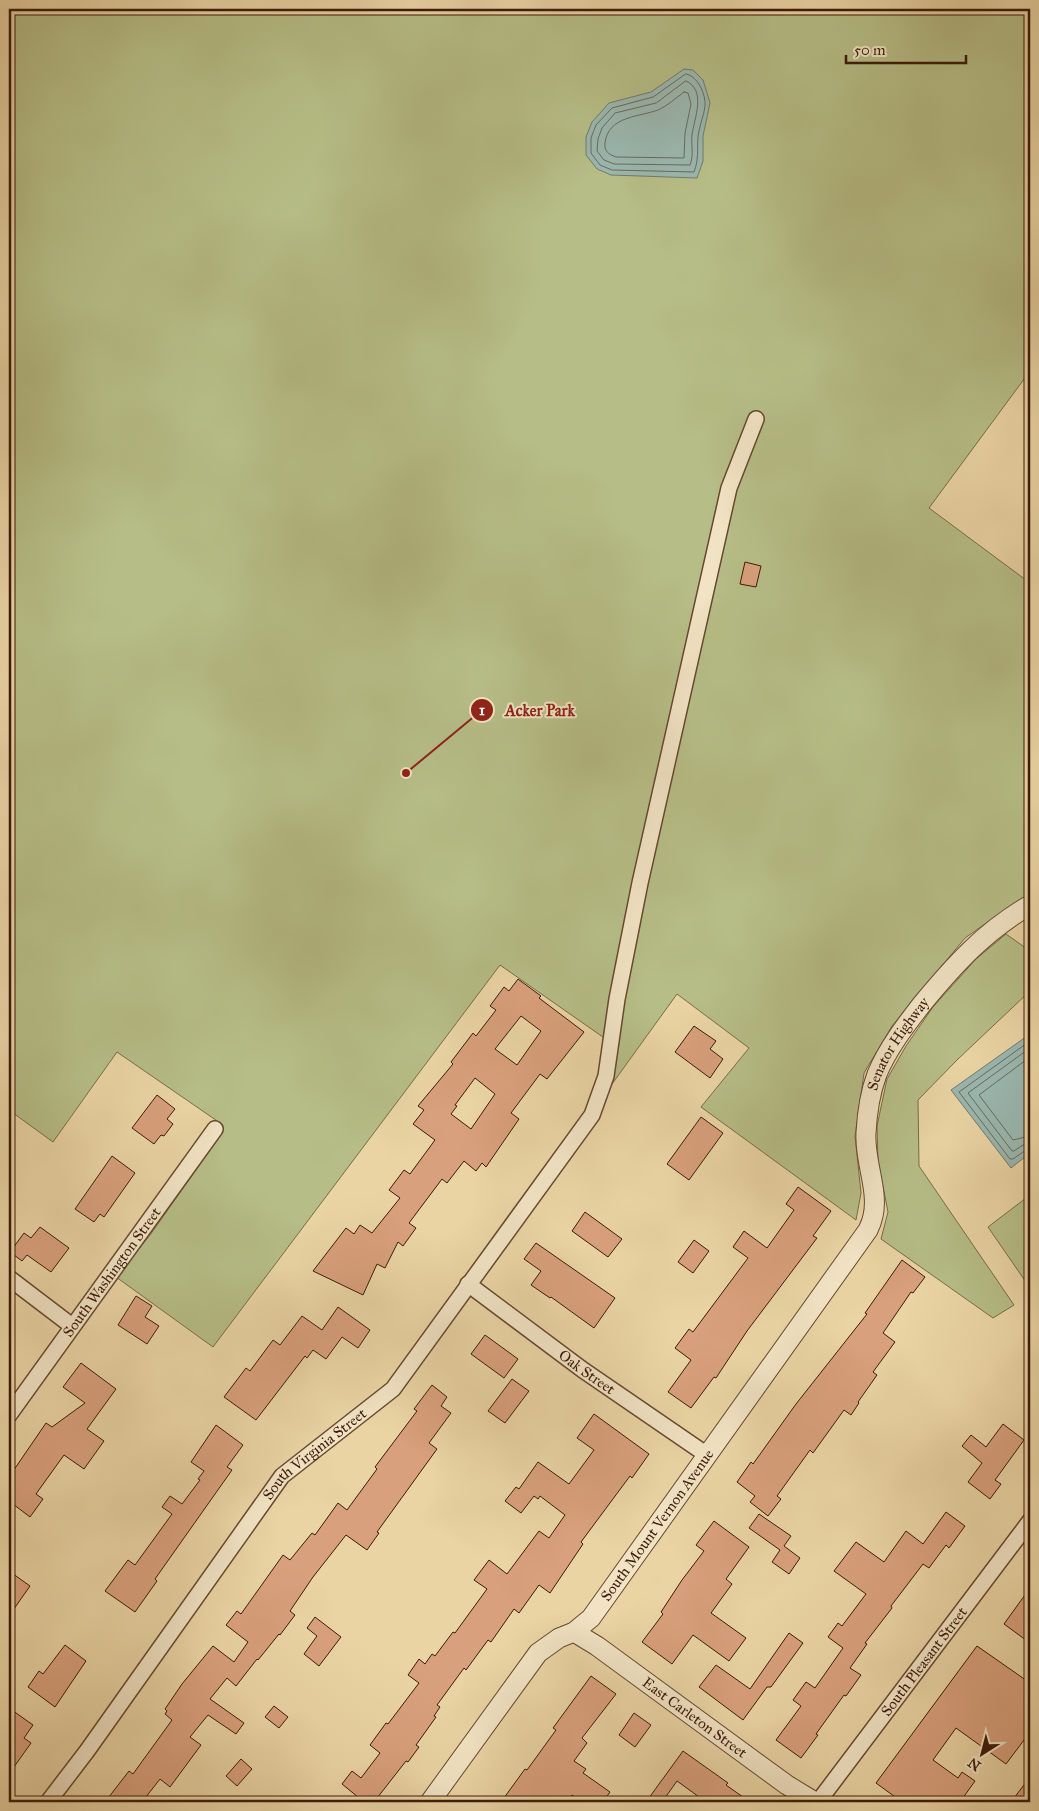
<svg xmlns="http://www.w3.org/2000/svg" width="1039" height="1811" viewBox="0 0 1039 1811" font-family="'IM FELL Great Primer',serif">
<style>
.green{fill:#b6bd86;stroke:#786c47}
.water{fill:#9ab7af;stroke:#74796c}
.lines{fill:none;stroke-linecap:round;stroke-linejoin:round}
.shore{stroke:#6a695c;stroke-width:1}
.building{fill:#d8a07c;stroke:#3b1b08;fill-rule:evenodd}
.minor-casing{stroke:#67492f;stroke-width:18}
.tertiary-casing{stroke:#67492f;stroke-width:21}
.minor{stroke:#f1e3c4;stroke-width:15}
.tertiary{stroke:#f1e3c4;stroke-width:19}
.labels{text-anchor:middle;stroke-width:4;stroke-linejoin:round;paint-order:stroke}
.street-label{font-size:15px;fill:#3b1b08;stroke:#f1e3c4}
.leader{fill:none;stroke:#8f2418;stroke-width:2}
.callout-dot{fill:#8f2418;stroke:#f1e3c4;stroke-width:2}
.mark-label{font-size:15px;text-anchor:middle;font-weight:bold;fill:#fff}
.callout-label{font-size:16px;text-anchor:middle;font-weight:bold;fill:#8f2418;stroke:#f1e3c4;stroke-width:4;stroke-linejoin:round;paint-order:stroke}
</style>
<rect width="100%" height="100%" fill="#ead4a4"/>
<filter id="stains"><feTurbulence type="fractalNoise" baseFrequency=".004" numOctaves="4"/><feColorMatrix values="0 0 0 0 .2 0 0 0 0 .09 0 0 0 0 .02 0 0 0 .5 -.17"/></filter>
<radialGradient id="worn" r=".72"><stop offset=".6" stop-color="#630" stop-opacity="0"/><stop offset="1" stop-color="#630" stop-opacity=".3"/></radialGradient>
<path class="green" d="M9 9H1030V371L929 508 1030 583V894L1019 900 965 938 892 1026 864 1073 855 1136 861 1193 856 1220 701 1107 749 1048 677 994 607 1091 610 1042 500 965 213 1347 116 1277 150 1235 223 1132V1125L117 1052 53 1142 9 1110Z
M1006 934 1030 951V991L957 1060 918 1100 919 1166 1014 1305 993 1318 881 1239 888 1212 878 1161 877 1126 887 1079 906 1046 933 1007 976 959Z
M1030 1195V1288L988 1227Z"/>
<path class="water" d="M684 69 693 70 703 80 710 103 703 136V161L697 178 611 175 597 169 586 155V137L592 122 609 103 651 92Z
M1030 1034V1153L1011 1168 951 1090Z"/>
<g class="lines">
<path class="shore" d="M686 74C698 76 706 95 705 106 704 116 699 126 698 137 697 150 699 159 694 172L612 170 600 165 591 153V138L596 125 612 108 653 97Z
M686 81C707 90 694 119 692 135 691 145 694 155 690 165L614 164 604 160 597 151 598 139 602 128 615 113 656 103Z
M684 92 688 93 691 104 685 133 684 158 616 157C608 154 604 151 605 143 608 116 639 117 658 110 667 106 676 98 684 92Z
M1030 1041 959 1092 1010 1159H1013L1026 1150H1030
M1030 1048 968 1093 1012 1151H1014L1023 1145 1030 1144
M1030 1057 979 1095 1013 1140 1030 1136"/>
</g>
<path class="building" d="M745 562 761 566 756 587 740 584Z
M518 979 541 996 539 998 584 1032 547 1079 540 1074 511 1113 519 1119 486 1167 482 1163 476 1171 464 1161 447 1183 442 1179 409 1223 416 1228 403 1246 398 1242 385 1268 377 1264 363 1295 313 1271 346 1228 354 1234 360 1225 372 1233 400 1198 389 1190 404 1170 410 1174 435 1140 413 1124 424 1110 418 1106 453 1064 451 1062 473 1033 476 1036 496 1010 490 1006 504 987 509 991ZM521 1016 541 1031 517 1065 495 1049ZM475 1078 495 1094 471 1129 451 1114 457 1106 455 1105Z
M694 1026 716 1041 710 1049 723 1059 710 1078 675 1052Z
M157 1095 175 1109 167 1119 173 1124 164 1136 161 1135 154 1144 132 1128Z
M701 1117 723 1133 689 1180 667 1164Z
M112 1156 135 1173 104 1217 100 1214 94 1222 75 1209Z
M798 1187 831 1211 813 1236 817 1238 747 1331 716 1378 714 1377 691 1408 668 1392 691 1360 675 1348 689 1329 693 1332 748 1258 733 1247 744 1231 767 1248 794 1210 786 1204Z
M585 1212 622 1239 608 1257 572 1231Z
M40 1227 69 1248 51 1272 27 1255 22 1261 10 1252 24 1233 31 1238Z
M694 1240 709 1251 693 1273 678 1262Z
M536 1243 615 1298 594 1328 551 1297 550 1298 531 1285 541 1271 524 1259Z
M902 1260 925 1277 913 1293 911 1292 883 1333 895 1342 873 1372 877 1375 858 1402 859 1403 851 1415 844 1410 813 1453 810 1450 777 1496 781 1499 768 1516 750 1502 755 1496 737 1482 751 1462 753 1464 796 1404 867 1314 865 1313Z
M136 1296 152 1306 145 1317 159 1326 147 1344 118 1325Z
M338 1307 370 1330 358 1348 342 1337 326 1359 313 1350 307 1358 305 1356 256 1420 224 1397 246 1368 250 1371 273 1340 280 1345 302 1316 322 1330Z
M485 1335 518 1359 504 1378 471 1354Z
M81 1363 116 1389 87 1429 104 1441 84 1469 64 1455 36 1494 43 1499 30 1517 9 1501V1477L46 1423 52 1427 85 1403 63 1387Z
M512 1379 529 1391 505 1423 488 1411Z
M432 1385 447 1397 441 1406 451 1413 429 1443 437 1449 377 1532 379 1533 367 1550 346 1535 313 1577 290 1611 295 1615 280 1635 279 1634 258 1660 257 1659 236 1686 227 1678 210 1699 244 1723 236 1734 208 1715 190 1737 201 1745 170 1787 160 1779 142 1802H105L129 1771 133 1774 172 1720 165 1714 167 1711 165 1709 182 1684 213 1646 234 1662 248 1642 226 1625 237 1611 241 1614 283 1555 290 1560 312 1533 315 1535 338 1503 347 1510 377 1469 375 1467 417 1411 414 1409Z
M594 1414 649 1454 632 1478 630 1476 581 1542 583 1544 550 1593 539 1585 519 1613 514 1609 491 1642 488 1640 466 1670 464 1668 437 1705 440 1707 434 1716 436 1717 416 1745 419 1747 408 1762 406 1761 374 1802H364L342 1784 352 1771 361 1778 380 1753 370 1745 386 1723 388 1724 419 1683 408 1675 419 1659 425 1664 432 1654 435 1656 453 1632 455 1633 487 1589 474 1580 489 1560 507 1574 539 1531 549 1538 565 1515 540 1496 538 1499 534 1496 521 1513 505 1501 516 1487 519 1489 538 1462 569 1484 594 1450 577 1438Z
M1003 1424 1024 1440 995 1480 1001 1484 990 1499 968 1482 982 1463 962 1446 971 1435 986 1447Z
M216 1425 243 1445 227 1467 232 1470 155 1579 157 1581 135 1612 105 1591 128 1560 135 1565 172 1514 162 1507 170 1496 182 1504 200 1480 198 1479 204 1471 191 1462Z
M946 1512 965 1526 949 1548 946 1545 929 1568 923 1564 891 1606 892 1608 865 1643 867 1644 850 1668 861 1675 846 1696 844 1695 816 1734 818 1735 801 1758 776 1740 801 1706 793 1700 806 1682 815 1688 843 1648 828 1637 838 1623 842 1626 866 1594 834 1571 856 1542 884 1562 906 1531 923 1544Z
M759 1514 791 1536 784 1546 800 1558 789 1574 772 1562 780 1550 749 1528Z
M714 1521 749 1547 726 1579 732 1584 711 1613 746 1638 729 1661 693 1635 672 1664 642 1642 663 1614 661 1612 682 1580 704 1551 696 1545Z
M9 1571 30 1586 9 1616Z
M1030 1588V1643L1004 1624Z
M315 1617 341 1637 319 1666 304 1654 317 1636 307 1628Z
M789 1633 803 1643 771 1687H767L743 1720 699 1687 716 1665 750 1689Z
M65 1645 86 1661 55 1707 28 1687 39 1671 43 1674Z
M977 1646 1030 1683V1732L1006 1764 956 1728 933 1760 958 1778 962 1772 975 1781 960 1802H902L876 1783Z
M591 1676 616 1694 582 1738 587 1743 574 1761 586 1769 583 1773 610 1792 603 1802H582L572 1795 567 1802H501L525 1769 527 1770 556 1730 553 1728Z
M274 1706 288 1717 279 1728 265 1717Z
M9 1708 33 1725 24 1738 31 1743 9 1774Z
M634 1713 651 1725 635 1747 619 1735Z
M683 1751 728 1783 726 1785 750 1802H706L677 1781 662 1802H646Z
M241 1759 252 1769 237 1786 226 1776Z
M1030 1777V1802H1011Z"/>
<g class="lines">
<defs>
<g id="minor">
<path d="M9 1278 72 1326"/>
<path id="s1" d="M468 1284 583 1370 707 1455"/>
<path id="s2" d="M9 1415 215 1129"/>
<path id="s3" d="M48 1802 87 1751 282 1476 393 1389 592 1115 606 1076 617 999 640 883 729 488 756 419"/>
<path id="s4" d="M818 1802 1030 1521"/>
</g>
<g id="tertiary">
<path id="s5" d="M574 1632 597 1646 787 1785 815 1802"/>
<path id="s6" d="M430 1802 538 1653 559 1638 574 1632 591 1618 868 1230C870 1226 872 1221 873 1216 879 1190 864 1160 866 1133 867 1113 870 1093 877 1074 888 1048 905 1026 922 1004 955 964 985 931 1030 905"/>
</g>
</defs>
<use href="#minor" class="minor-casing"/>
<use href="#tertiary" class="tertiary-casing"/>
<use href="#minor" class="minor"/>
<use href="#tertiary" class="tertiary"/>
</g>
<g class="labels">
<g class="street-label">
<text dy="5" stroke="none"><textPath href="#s6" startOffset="920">Senator Highway</textPath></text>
<text dy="5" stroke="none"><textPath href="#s2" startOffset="176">South Washington Street</textPath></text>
<text dy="5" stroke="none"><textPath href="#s1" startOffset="148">Oak Street</textPath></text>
<text dy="5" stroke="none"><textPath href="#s3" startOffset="440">South Virginia Street</textPath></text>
<text dy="5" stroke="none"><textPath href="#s6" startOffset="362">South Mount Vernon Avenue</textPath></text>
<text dy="5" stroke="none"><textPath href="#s4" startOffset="176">South Pleasant Street</textPath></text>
<text dy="5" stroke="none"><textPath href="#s5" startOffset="148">East Carleton Street</textPath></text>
</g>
</g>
<path class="leader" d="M406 773L482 710"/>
<g class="callout-dot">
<circle cx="406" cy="773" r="5"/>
<circle cx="482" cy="710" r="12"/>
</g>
<g class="mark-label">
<text x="482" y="715">1</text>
</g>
<g class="callout-label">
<text x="540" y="716">Acker Park</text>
</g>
<rect width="1039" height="1811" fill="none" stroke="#ead4a4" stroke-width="30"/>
<rect x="10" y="10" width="1019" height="1791" fill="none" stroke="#3b1b08" stroke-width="2.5"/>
<rect x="15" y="15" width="1009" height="1781" fill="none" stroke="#3b1b08"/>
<g transform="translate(982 1754) rotate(216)" stroke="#f1e3c4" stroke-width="4" paint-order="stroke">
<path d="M0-4L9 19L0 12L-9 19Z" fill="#3b1b08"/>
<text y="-8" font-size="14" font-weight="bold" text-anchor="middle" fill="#3b1b08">N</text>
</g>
<path d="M846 55v8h120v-8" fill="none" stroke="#3b1b08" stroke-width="2.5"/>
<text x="854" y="55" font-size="15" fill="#3b1b08" stroke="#f1e3c4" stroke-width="4" paint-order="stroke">50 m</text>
<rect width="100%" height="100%" filter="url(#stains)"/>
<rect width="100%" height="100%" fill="url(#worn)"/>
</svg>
